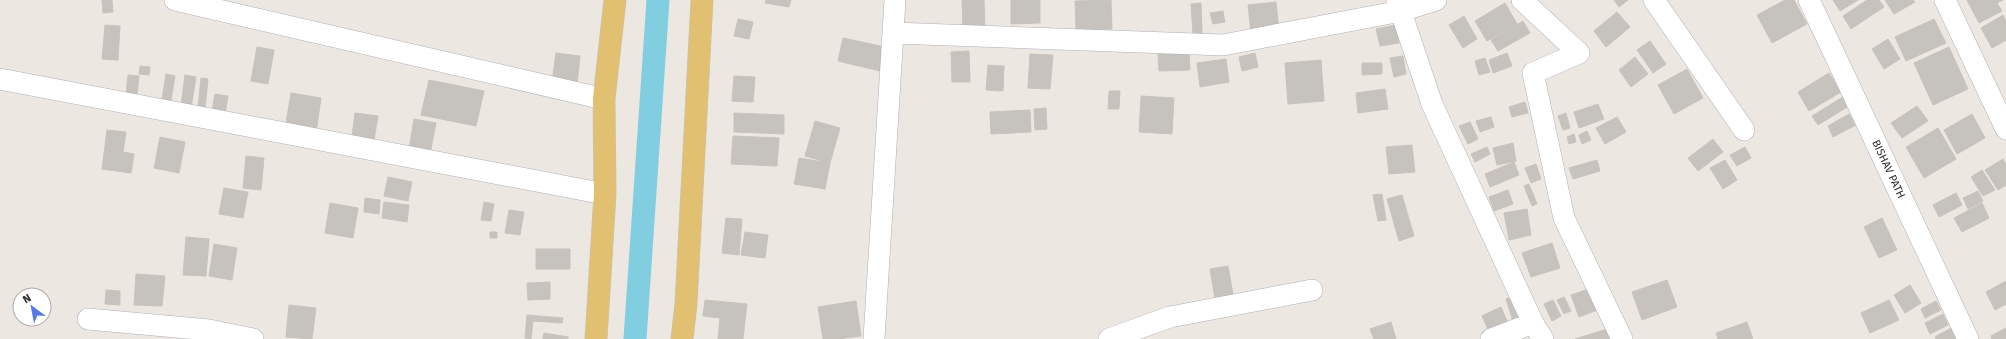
<svg xmlns="http://www.w3.org/2000/svg" width="2006" height="339" viewBox="0 0 2006 339" font-family="'Fira Sans',sans-serif">
<style>
.lines{fill:none;stroke-linecap:round;stroke-linejoin:round}
.canal{stroke:#82cee1;stroke-width:23}
.building{fill:#c6c2bd;stroke:#c8c3bb}
.minor-casing{stroke:#aeb0b7;stroke-width:22}
.major-casing{stroke:#c4c4c4;stroke-width:23}
.minor{stroke:#fff;stroke-width:21}
.major{stroke:#e1c072;stroke-width:22}
.labels{text-anchor:middle;stroke-width:3;stroke-linejoin:round;paint-order:stroke}
.street-label{font-size:11px;fill:#2d2d2d;stroke:#fff}
</style>
<rect width="100%" height="100%" fill="#ede7e2"/>
<g class="lines">
<path class="canal" d="M635 339 658 0"/>
</g>
<path class="building" d="M102 0H112L113 12 103 13Z
M766 0H791L789 7 765 3Z
M962 0H984L985 28 963 29Z
M1011 0H1040V23L1011 24Z
M1111 0 1112 29 1076 30 1075 1Z
M1614 0H1628L1619 7Z
M1785 0H1794L1807 24 1772 43 1757 15Z
M1833 0H1858L1840 11Z
M1867 0H1879L1884 7 1851 29 1843 16Z
M1885 0H1913L1915 2 1894 14Z
M1967 0H2003L1997 3 2002 11 1979 23Z
M1276 2 1279 31 1251 34 1248 5Z
M1201 3 1202 34H1193L1191 4Z
M1505 3 1517 24 1487 41 1475 21Z
M1223 11 1225 22 1213 24 1210 13Z
M1617 12 1630 27 1606 47 1594 31Z
M2003 15 2006 21V40L1992 48 1981 28Z
M1464 16 1477 39 1463 48 1449 25Z
M738 19 753 22 749 39 734 36Z
M1934 19 1946 43 1906 61 1895 37Z
M1523 21 1530 33 1498 51 1491 40Z
M105 25 120 26 118 60 102 59Z
M1396 25 1399 43 1380 46 1376 29Z
M843 38 885 47 880 71 838 61Z
M1888 39 1900 59 1884 69 1872 49Z
M1650 41 1666 64 1653 73 1637 50Z
M257 47 274 50 268 84 251 81Z
M1949 47 1968 89 1933 105 1914 63Z
M969 51 970 82H952L951 52Z
M1189 52 1190 70 1159 71 1158 54Z
M556 53 580 56 577 85 552 82Z
M1255 53 1258 67 1242 71 1239 57Z
M1507 53 1512 66 1493 73 1489 60Z
M1030 54 1053 55 1050 89 1028 88Z
M1403 56 1406 74 1394 77 1390 58Z
M1635 57 1648 74 1631 87 1619 70Z
M1485 58 1490 72 1479 75 1475 61Z
M1226 59 1229 82 1200 87 1197 63Z
M1321 60 1324 101 1288 104 1285 63Z
M1362 63H1382V74L1362 75Z
M988 65 1004 66 1003 91 986 90Z
M140 66 150 67 149 75 139 74Z
M1687 69 1703 98 1674 114 1658 85Z
M1829 73 1841 92 1809 111 1798 92Z
M166 74 175 76 170 106 161 105Z
M128 75 139 76 137 96 126 95Z
M185 75 196 77 191 108 181 106Z
M734 76 755 77 753 102 732 101Z
M201 78 208 79 205 109 198 108Z
M429 80 484 91 476 126 421 115Z
M1385 89 1388 109 1358 113 1356 93Z
M1109 91H1120L1119 109H1108Z
M291 93 321 98 316 133 285 129Z
M215 94 228 96 225 114 212 111Z
M1141 96 1174 98 1172 134 1139 132Z
M1843 97 1849 106 1818 125 1812 116Z
M1525 102 1528 113 1512 117 1509 107Z
M1598 104 1604 119 1579 128 1574 112Z
M1917 106 1928 121 1902 138 1891 123Z
M1046 108 1047 129 1035 130 1034 109Z
M1030 110 1031 132 991 134 990 112Z
M355 113 378 116 374 140 352 136Z
M734 113 784 115V134L734 132Z
M1566 113 1570 128 1563 130 1558 116Z
M1849 114 1856 125 1833 137 1828 126Z
M1972 114 1985 138 1957 154 1944 130Z
M1491 117 1494 127 1480 132 1476 121Z
M1617 117 1626 132 1605 144 1596 128Z
M414 119 436 123 429 159 408 155Z
M815 121 840 128 830 163 805 156Z
M1470 122 1478 139 1468 144 1459 126Z
M1938 128 1956 159 1924 178 1906 147Z
M107 130 126 132 123 152 134 154 131 173 102 169Z
M1587 131 1591 140 1582 144 1579 135Z
M1574 134 1576 142 1569 144 1567 137Z
M733 136 779 138 777 166 731 164Z
M160 137 185 142 179 173 154 168Z
M1713 139 1723 152 1698 171 1688 158Z
M1513 143 1516 161 1497 165 1493 148Z
M1412 145 1415 172 1389 174 1386 147Z
M1487 147 1490 154 1475 162 1471 154Z
M1745 147 1751 158 1737 166 1730 155Z
M246 156 264 158 261 190 243 188Z
M799 158 830 163 825 189 794 184Z
M2003 159 2006 164V185L1998 190 1985 170Z
M1597 160 1600 171 1573 179 1569 168Z
M1725 160 1737 180 1723 189 1710 168Z
M1514 162 1519 175 1490 187 1485 174Z
M1536 164 1541 179 1531 183 1525 168Z
M1982 170 1995 190 1983 196 1971 177Z
M388 177 412 182 408 201 384 196Z
M1529 184 1537 204 1532 206 1524 186Z
M224 188 248 192 243 218 219 214Z
M1508 190 1513 204 1494 211 1489 197Z
M1978 191 1983 201 1968 209 1963 198Z
M1956 193 1962 205 1939 217 1933 205Z
M1382 194 1386 220 1378 221 1373 195Z
M1402 195 1414 236 1399 241 1387 199Z
M365 198 380 200 379 214 364 212Z
M384 202 409 205 407 222 382 218Z
M484 202 494 204 491 221 481 220Z
M330 203 358 208 353 238 325 233Z
M1982 203 1989 218 1962 232 1954 218Z
M1527 209 1531 235 1509 240 1504 213Z
M509 210 524 212 520 235 505 233Z
M726 218 742 219 739 255 722 253Z
M1882 218 1897 250 1879 258 1864 227Z
M490 232H497V238H490Z
M745 232 768 235 765 258 741 255Z
M186 237 209 239 206 276 183 275Z
M1552 243 1560 268 1531 277 1522 253Z
M214 244 237 248 232 280 209 276Z
M536 249H570V269H536Z
M1228 266 1234 300 1216 304 1210 269Z
M136 274 165 276 162 306 134 305Z
M1667 280 1677 307 1642 320 1632 292Z
M2006 281V304L1995 310 1986 292Z
M550 282V299L528 300 527 283Z
M1910 285 1921 303 1905 313 1894 295Z
M1594 287 1603 308 1579 317 1571 295Z
M106 290 120 291V305L105 304Z
M1514 296 1523 325 1515 328 1506 299Z
M1564 297 1571 311 1564 314 1557 300Z
M705 300 747 304 743 339H718L720 318 703 316Z
M1553 300 1561 316 1552 321 1544 304Z
M1889 300 1899 320 1870 333 1861 313Z
M856 301 861 336 839 339H823L818 307Z
M1936 301 1941 310 1925 318 1921 309Z
M289 305 316 308 312 339 286 337Z
M1501 307 1510 328 1491 336 1482 316Z
M1943 314 1948 325 1930 334 1925 323Z
M527 315 563 318 562 323 533 321 531 339 525 338Z
M1391 322 1396 339H1374L1370 329Z
M1747 322 1753 339H1718L1716 333Z
M1951 328 1957 339H1936L1935 337Z
M2006 328V339H1992L1991 336Z
M1607 329 1610 339H1575Z
M544 333 568 337V339H543Z"/>
<g class="lines">
<defs>
<path id="minor" d="M175 0 604 99
M1397 0 1432 104 1533 323 1543 339
M1522 0 1579 53 1533 73 1564 218 1622 339
M1654 0 1744 130
M1809 0 1968 339
M1945 0 2006 129
M893 33 1223 45 1401 11 1436 0
M0 79 605 194
M88 319 209 330 253 339
M874 339 895 0
M1109 339 1170 317 1312 290
M1491 339 1533 323"/>
<path id="major" d="M596 339 605 194 604 99 615 0
M682 339 686 304 702 0"/>
</defs>
<use href="#minor" class="minor-casing"/>
<use href="#major" class="major-casing"/>
<use href="#minor" class="minor"/>
<use href="#major" class="major"/>
</g>
<g class="labels">
<g class="street-label">
<text transform="translate(1889 169) rotate(65)" y="4">BISHAV PATH</text>
</g>
</g>
<g transform="translate(32 307) rotate(328)"><circle r="19" fill="#ffffff" stroke="#ababab"/>
<path d="M0-3L7 15L0 10L-7 15Z" fill="#567ae5"/>
<text y="-6" font-size="11" font-weight="bold" text-anchor="middle" fill="#2d2d2d">N</text>
</g>
</svg>
